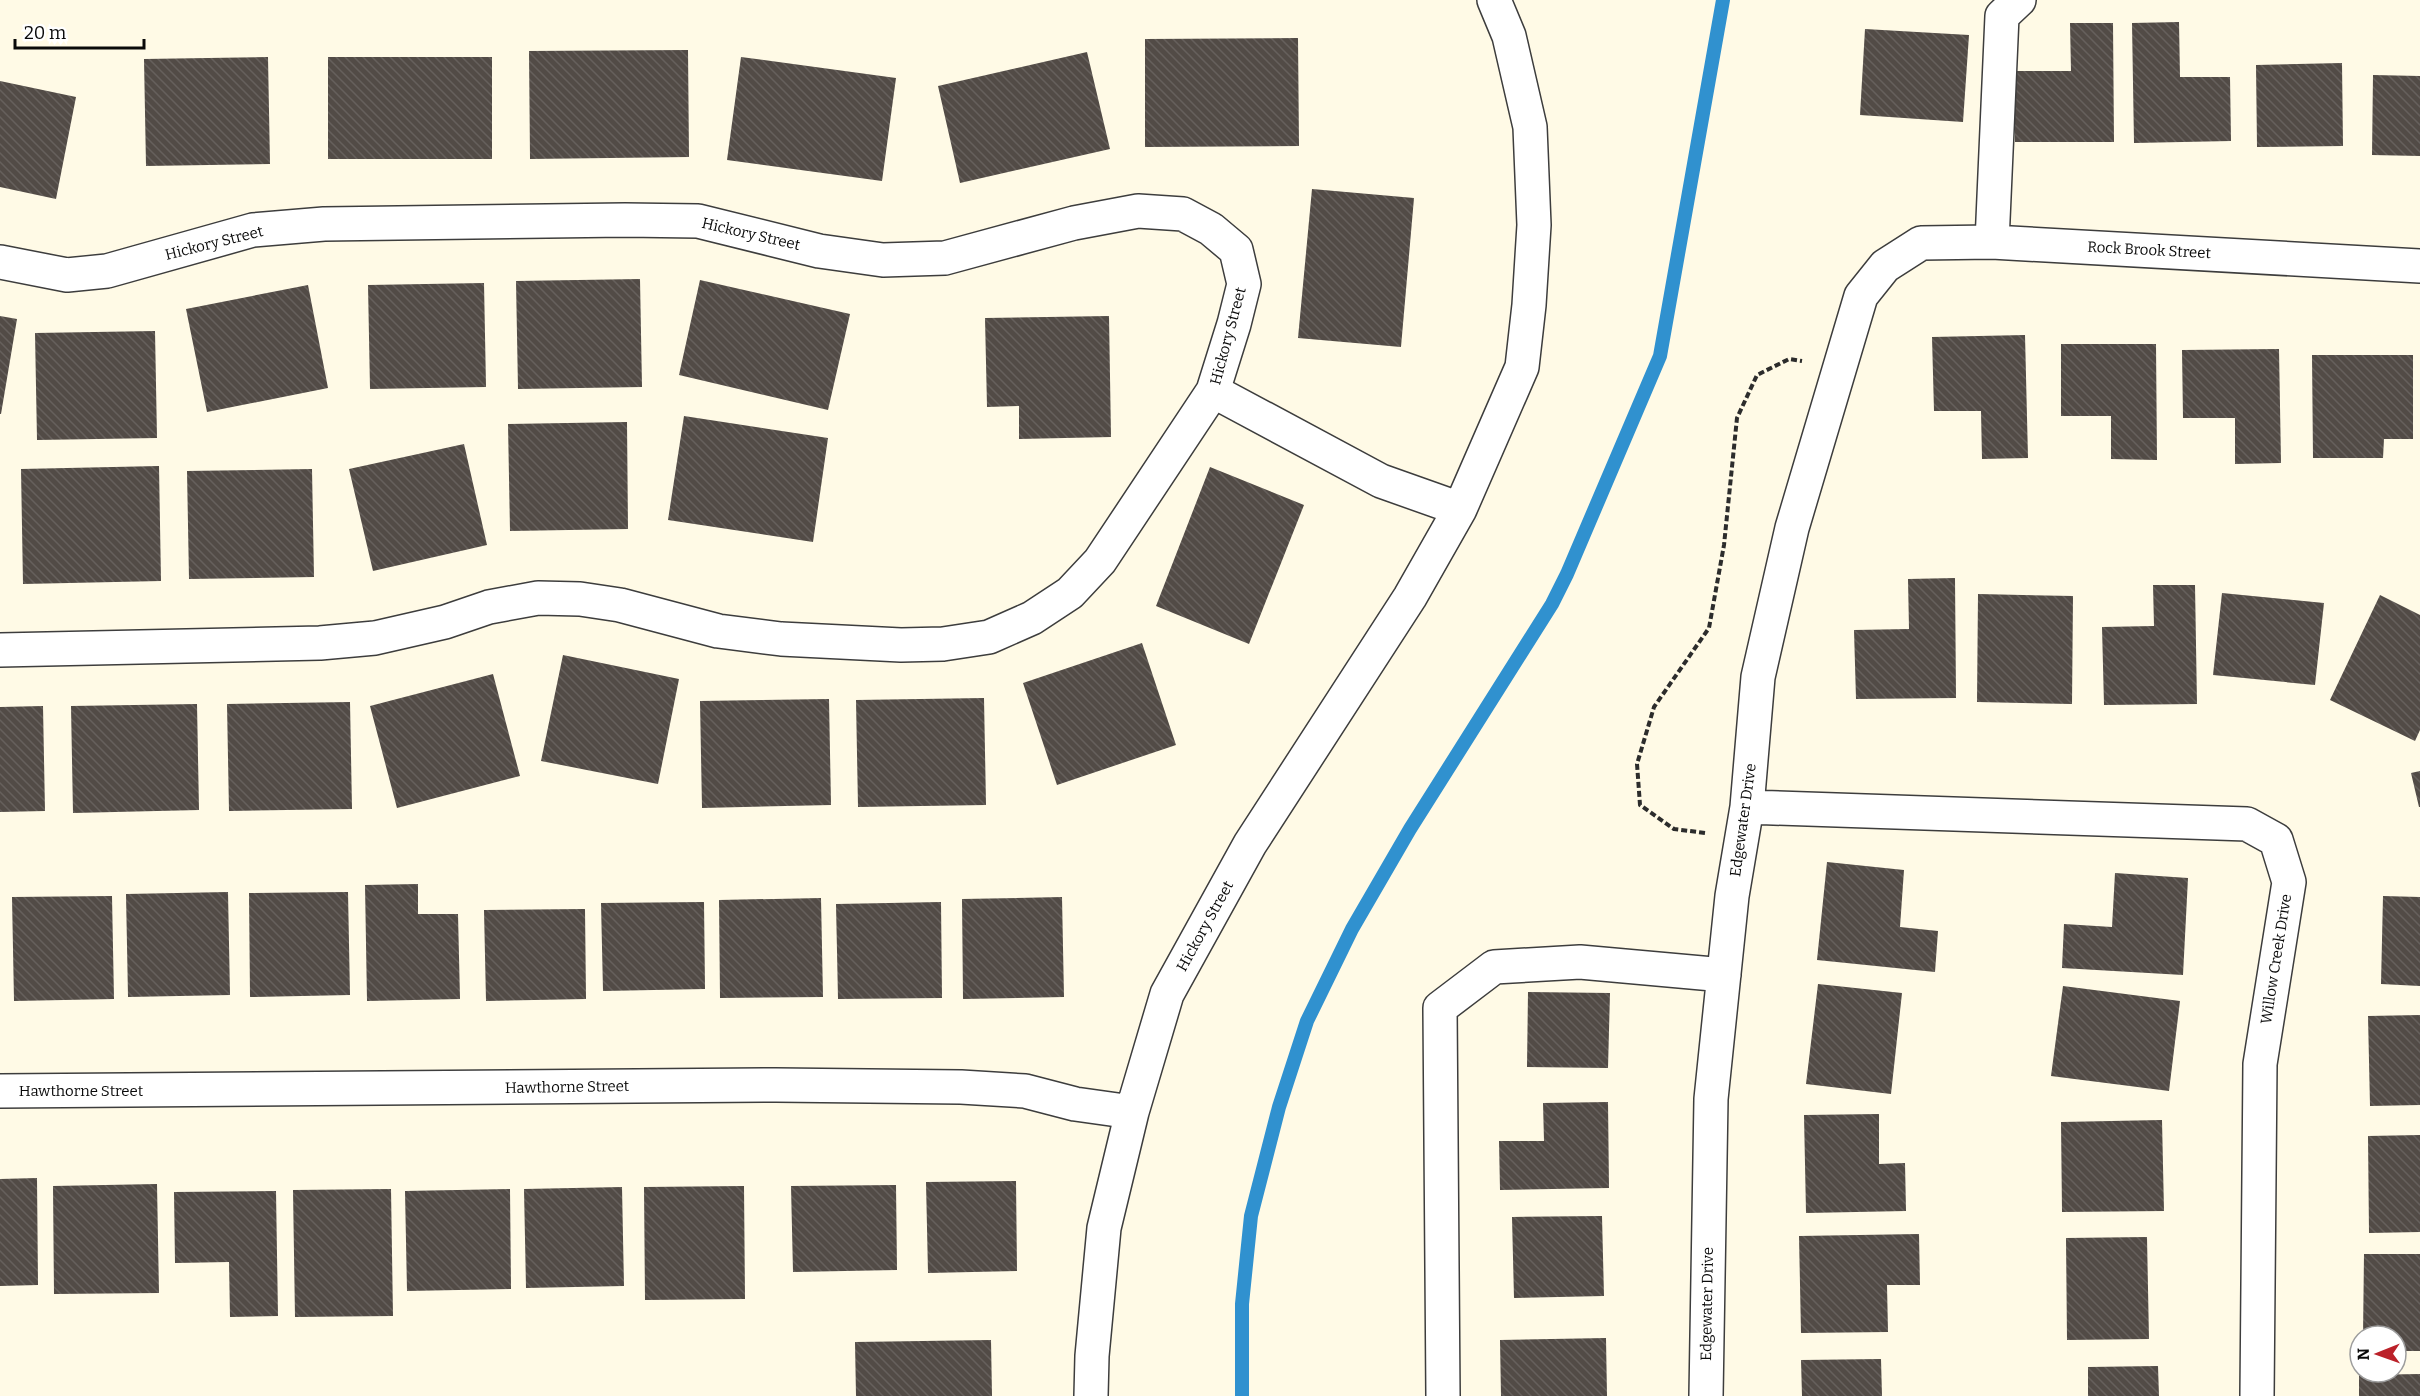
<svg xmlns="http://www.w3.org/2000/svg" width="2420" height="1396" viewBox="0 0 2420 1396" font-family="Bitter,serif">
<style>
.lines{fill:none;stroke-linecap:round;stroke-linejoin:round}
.stream{stroke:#3091cf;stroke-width:14}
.building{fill:url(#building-back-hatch)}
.minor-casing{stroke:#3d3d3d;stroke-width:36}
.path{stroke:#2c2c2c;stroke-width:4;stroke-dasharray:6 3;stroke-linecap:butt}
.minor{stroke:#fff;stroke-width:33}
.labels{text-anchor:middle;stroke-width:6;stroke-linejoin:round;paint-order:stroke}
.street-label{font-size:15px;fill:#0a0a0a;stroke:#fff}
</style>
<defs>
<pattern id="building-back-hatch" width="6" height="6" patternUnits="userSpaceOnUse" patternTransform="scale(1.5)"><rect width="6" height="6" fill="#524b46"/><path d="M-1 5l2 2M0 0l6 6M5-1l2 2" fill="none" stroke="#66605c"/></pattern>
</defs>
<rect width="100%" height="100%" fill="#fffae6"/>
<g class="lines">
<path class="stream" d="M1242 1396V1304L1251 1216 1279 1107 1307 1021 1352 929 1410 829 1552 604 1567 574 1660 356 1723 0"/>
</g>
<path class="building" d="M2179 22 2180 77H2230L2231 141 2134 143 2132 23Z
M2070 23H2113L2114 142H2015V71H2071Z
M1865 29 1969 35 1963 122 1860 115Z
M1298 38 1299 146 1145 147V39Z
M688 50 689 157 530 159 529 51Z
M1087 52 1110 149 960 183 938 86Z
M268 57 270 164 146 166 144 59Z
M328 57H492V159H328Z
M741 57 896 78 882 181 727 160Z
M2342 63 2343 146 2257 147 2256 65Z
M2373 75 2420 76V156L2372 155Z
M0 81 76 97 56 199 0 187Z
M1312 189 1414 198 1401 347 1298 338Z
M640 279 642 387 518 389 516 281Z
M700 280 850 314 828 410 679 375Z
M484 283 486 387 370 389 368 285Z
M308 285 328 388 207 412 186 309Z
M0 316 17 319 1 414H0Z
M1109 316 1111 437 1019 439V406L987 407 985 318Z
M155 331 157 438 37 440 35 333Z
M2025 335 2028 458 1982 459 1981 411H1934L1932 337Z
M2061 344H2156L2157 460 2111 459V416H2061Z
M2279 349 2281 463 2235 464V418H2183L2182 350Z
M2312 355H2413V439H2384L2383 458H2313Z
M684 416 828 438 813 542 668 520Z
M627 422 628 529 510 531 508 424Z
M464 444 487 545 373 571 349 469Z
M159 466 161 581 23 584 21 469Z
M1210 467 1304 505 1249 644 1156 606Z
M312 469 314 577 189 579 187 471Z
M1955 578 1956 698 1856 699 1854 630 1909 629 1908 579Z
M2153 585H2195L2197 704 2104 705 2102 627 2154 626Z
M2222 593 2324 603 2315 685 2213 675Z
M1978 594 2073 596 2072 704 1977 702Z
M2380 595 2420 615V730L2415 741 2330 700Z
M1142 643 1176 745 1057 785 1023 683Z
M563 655 679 679 658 784 541 761Z
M493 674 520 776 397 808 370 706Z
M984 698 986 805 858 807 856 700Z
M829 699 831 805 702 808 700 701Z
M350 702 352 809 229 811 227 704Z
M197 704 199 810 73 813 71 706Z
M43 706 45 811 0 812V707Z
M2420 771V807H2419L2411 773Z
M1827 862 1904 870 1900 927 1938 931 1935 972 1817 960Z
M2115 873 2188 878 2183 975 2062 968 2064 924 2112 927Z
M418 884V914H458L460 999 367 1001 365 885Z
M228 892 230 995 128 997 126 894Z
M348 892 350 995 250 997 249 893Z
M112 896 114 999 14 1001 12 897Z
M2383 896 2420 897V986L2381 984Z
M1062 897 1064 997 963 999 962 899Z
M821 898 823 997 720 998 719 900Z
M704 902 705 989 603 991 601 903Z
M941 902 942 998 838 999 836 904Z
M585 909 586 999 486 1001 484 910Z
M1818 984 1902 993 1891 1094 1806 1084Z
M2063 986 2180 1001 2169 1091 2051 1076Z
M1528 992 1610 993 1608 1068 1527 1067Z
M2420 1015V1105L2370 1106 2368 1016Z
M1608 1102 1609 1188 1500 1190 1499 1141H1544L1543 1103Z
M1879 1114V1164L1905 1163 1906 1211 1806 1213 1804 1115Z
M2162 1120 2164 1211 2062 1212 2061 1122Z
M2420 1135V1232L2369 1233 2368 1136Z
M37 1178 38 1285 0 1286V1179Z
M1016 1181 1017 1271 928 1273 926 1182Z
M157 1184 159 1293 54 1294 53 1186Z
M896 1185 897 1270 793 1272 791 1186Z
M744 1186 745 1299 645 1300 644 1187Z
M622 1187 624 1286 526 1288 524 1189Z
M391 1189 393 1316 295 1317 293 1190Z
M510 1189 511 1289 407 1291 405 1191Z
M276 1191 278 1316 230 1317 229 1262 175 1263 174 1192Z
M1602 1216 1604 1296 1514 1298 1512 1217Z
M1919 1234 1920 1285H1887L1888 1332 1801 1333 1799 1236Z
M2147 1237 2149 1339 2067 1340 2066 1238Z
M2364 1254H2420V1351H2396V1336H2363Z
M1606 1338 1607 1396H1501L1500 1340Z
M991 1340 992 1396H856L855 1342Z
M1881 1359 1882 1396H1802L1801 1360Z
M2158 1366 2159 1396H2088V1367Z
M2420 1374V1396H2359V1375Z"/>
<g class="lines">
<defs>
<path id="minor" d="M1992 242 2002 16 2019 0
M0 262 67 275 107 271 253 230 324 224 625 220 698 221 819 251 883 260 945 258 1074 223 1138 211 1183 214 1211 229 1236 250 1244 284 1234 324 1213 391 1100 561 1070 593 1032 618 989 637 943 644 901 645 781 639 718 631 620 605 580 599 538 598 489 607 445 622 375 638 320 643 0 650
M1213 391 1381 481 1460 509
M1747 807 2247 824 2276 840 2289 882 2260 1064 2257 1396
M0 1091 776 1085 961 1087 1025 1091 1075 1104 1132 1112
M1091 1396 1092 1356 1104 1228 1132 1112 1167 994 1250 844 1410 597 1460 509 1522 367 1529 305 1534 225 1530 127 1509 36 1494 0
M1443 1396 1440 1008 1494 967 1580 962 1724 975
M1706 1396 1711 1099 1732 896 1747 807 1758 677 1792 528 1861 296 1885 266 1921 243 1992 242 2420 266"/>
</defs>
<use href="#minor" class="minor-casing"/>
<path class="path" d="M1705 833 1674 829 1640 805 1637 764 1654 707 1709 628 1724 545 1737 418 1757 375 1789 359 1802 361"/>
<use href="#minor" class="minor"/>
</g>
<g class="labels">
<g class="street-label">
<text transform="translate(751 234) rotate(13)" y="5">Hickory Street</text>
<text transform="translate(214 243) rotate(-14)" y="5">Hickory Street</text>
<text transform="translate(2149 250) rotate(3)" y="5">Rock Brook Street</text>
<text transform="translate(1228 336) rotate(-75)" y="5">Hickory Street</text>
<text transform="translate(1743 820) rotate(-82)" y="5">Edgewater Drive</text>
<text transform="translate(1205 926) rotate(-61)" y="5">Hickory Street</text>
<text transform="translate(2276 959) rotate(-81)" y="5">Willow Creek Drive</text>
<text transform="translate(567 1087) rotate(-1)" y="5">Hawthorne Street</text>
<text x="81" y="1096">Hawthorne Street</text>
<text transform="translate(1707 1304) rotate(-89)" y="5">Edgewater Drive</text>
</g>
</g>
<g transform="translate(2378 1354) rotate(269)"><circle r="28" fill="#ffffff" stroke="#9d9d9d" stroke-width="1.5"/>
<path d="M0-4.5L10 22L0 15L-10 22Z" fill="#bb2129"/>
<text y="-9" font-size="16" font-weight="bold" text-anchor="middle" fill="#0a0a0a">N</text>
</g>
<path d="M15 39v9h129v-9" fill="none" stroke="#0a0a0a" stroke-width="3"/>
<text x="24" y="39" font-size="18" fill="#0a0a0a" stroke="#ffffff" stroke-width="4.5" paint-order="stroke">20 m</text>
</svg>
